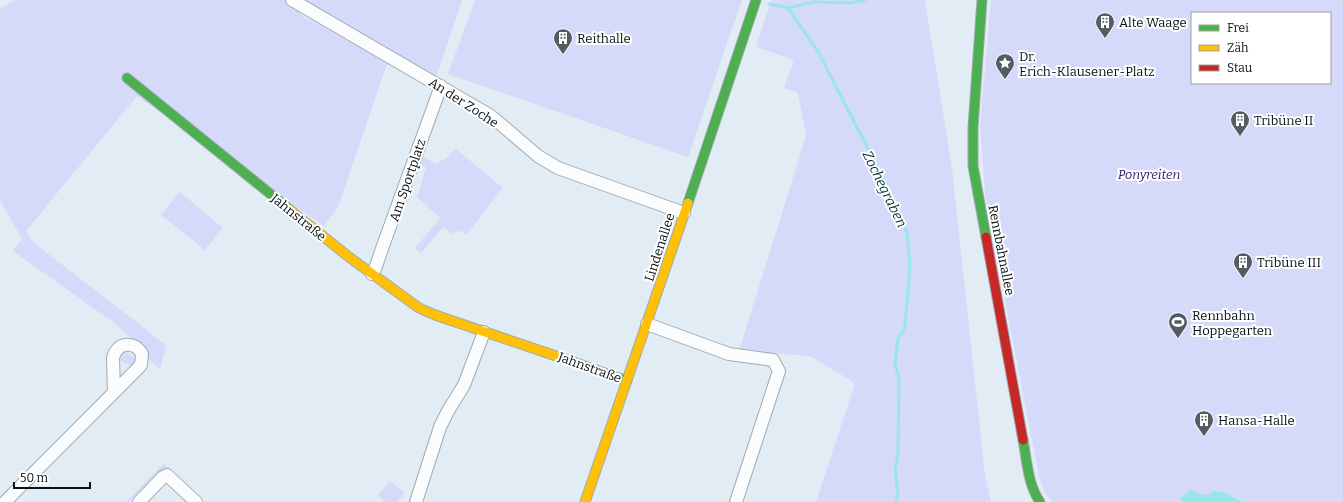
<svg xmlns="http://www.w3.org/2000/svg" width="1343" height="502" viewBox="0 0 1343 502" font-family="Bitter,serif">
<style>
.green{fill:#d5dafa;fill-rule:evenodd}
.water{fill:#98e6e9}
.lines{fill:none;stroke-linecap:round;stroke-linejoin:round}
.stream{stroke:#98e6e9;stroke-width:3}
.street-casing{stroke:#a2aab0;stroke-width:14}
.fast-casing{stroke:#a2aab0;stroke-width:11}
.slow-casing{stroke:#a2aab0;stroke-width:11}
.jam-casing{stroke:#a2aab0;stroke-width:11}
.street{stroke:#fbfcfd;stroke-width:12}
.fast{stroke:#4caf50;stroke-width:9}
.slow{stroke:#ffc107;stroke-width:9}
.jam{stroke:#c62828;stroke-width:9}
.labels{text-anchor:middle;stroke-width:4;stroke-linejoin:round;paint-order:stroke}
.poi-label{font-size:13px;fill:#080f15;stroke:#fff;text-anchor:start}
.street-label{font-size:13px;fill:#080f15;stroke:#fff}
.park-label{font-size:13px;font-style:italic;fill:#281767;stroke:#fff}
.water-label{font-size:14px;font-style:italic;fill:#03393a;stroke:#fff}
</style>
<rect width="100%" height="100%" fill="#e2ecf4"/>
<path class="green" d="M16 0H462L432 89 387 64 338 207 324 226 137 96 26 231 33 242 166 345 160 369 148 359 145 348 139 341 130 338 117 325 13 251 22 239 0 200V9ZM299 12 362 49 311 20 306 19Z
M475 0H742L688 157 448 74Z
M771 0H925L952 169 985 475 991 502H816L855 383 810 356 739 351 806 136 798 93 784 88 794 60 756 47Z
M991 0H1343V502H1053L1045 494 1039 476 986 203 980 126ZM1192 13H1330V83H1192Z
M456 149 503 188 466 235 459 230 453 234 443 227 421 253 415 248 440 218 417 197 426 168 418 165 421 155 435 164 445 159Z
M180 192 223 228 205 250 161 215Z
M123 349 137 360 132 366 120 361 121 353Z
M164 463 171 470 158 473 129 502H126Z
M390 481 405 493 397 502H385L378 495Z"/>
<path class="water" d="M1190 489 1199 494 1209 495 1213 491 1224 492 1242 502H1184L1179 498 1187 494Z"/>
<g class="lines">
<path class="stream" d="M769 4 788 8 817 50 878 168 907 232 910 264 905 326 903 331 898 339 895 363 899 378 898 455 895 471 898 492 896 502
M788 8 814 2 851 3 865 0"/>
<defs>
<path id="street" d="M292 0 491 116 538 156 558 168 684 213
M372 274 375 269 384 243 441 86
M647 324 729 354 773 360 779 371 736 502
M5 502C50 456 96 411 141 365L142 354C134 340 117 342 113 358L114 392
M139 502 163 477 167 475 196 502
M416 502 440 427 448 411 464 385 484 332"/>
<path id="fast" d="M982 0 973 127V166L986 237
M127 78 289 209
M688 203 756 0
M562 358 627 381
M1023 440C1027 461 1028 485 1040 502"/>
<path id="slow" d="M289 209 349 257 419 308 435 315 562 358
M585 502 688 203"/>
<path id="jam" d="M986 237 1023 440"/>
</defs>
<use href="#street" class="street-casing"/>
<use href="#fast" class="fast-casing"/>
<use href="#slow" class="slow-casing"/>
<use href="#jam" class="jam-casing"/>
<use href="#street" class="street"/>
<use href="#fast" class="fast"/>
<use href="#slow" class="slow"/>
<use href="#jam" class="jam"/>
</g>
<defs>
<symbol id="building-pin" viewBox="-11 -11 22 30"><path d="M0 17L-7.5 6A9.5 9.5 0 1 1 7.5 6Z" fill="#545c63" stroke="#fff"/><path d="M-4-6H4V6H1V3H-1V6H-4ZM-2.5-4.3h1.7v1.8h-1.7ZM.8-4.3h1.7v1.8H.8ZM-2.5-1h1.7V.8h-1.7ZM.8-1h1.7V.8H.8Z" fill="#fff"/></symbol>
<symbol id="sight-pin" viewBox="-11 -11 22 30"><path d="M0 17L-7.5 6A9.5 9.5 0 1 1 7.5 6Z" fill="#545c63" stroke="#fff"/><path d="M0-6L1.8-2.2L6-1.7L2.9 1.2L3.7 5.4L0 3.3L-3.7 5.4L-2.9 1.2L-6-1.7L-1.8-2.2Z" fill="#fff"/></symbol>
<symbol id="stadium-pin" viewBox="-11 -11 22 30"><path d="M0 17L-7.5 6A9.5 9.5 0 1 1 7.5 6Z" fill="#545c63" stroke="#fff"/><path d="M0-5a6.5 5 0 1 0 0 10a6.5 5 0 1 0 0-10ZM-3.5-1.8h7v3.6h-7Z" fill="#fff"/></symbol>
</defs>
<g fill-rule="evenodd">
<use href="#building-pin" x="1094" y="11" width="22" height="30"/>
<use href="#building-pin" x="552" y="27" width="22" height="30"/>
<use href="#sight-pin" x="994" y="52" width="22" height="30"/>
<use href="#building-pin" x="1229" y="109" width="22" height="30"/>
<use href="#building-pin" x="1232" y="251" width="22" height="30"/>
<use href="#stadium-pin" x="1167" y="311" width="22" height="30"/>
<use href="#building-pin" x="1193" y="409" width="22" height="30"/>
</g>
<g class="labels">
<g class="poi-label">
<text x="1119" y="27">Alte Waage</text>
<text x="577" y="43">Reithalle</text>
<text x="1019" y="61">Dr.<tspan x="1019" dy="15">Erich-Klausener-Platz</tspan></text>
<text x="1254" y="125">Tribüne II</text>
<text x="1257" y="267">Tribüne III</text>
<text x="1192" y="320">Rennbahn<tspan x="1192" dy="15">Hoppegarten</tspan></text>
<text x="1218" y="425">Hansa-Halle</text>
</g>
<g class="street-label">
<text transform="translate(464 102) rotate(33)" y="5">An der Zoche</text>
<text transform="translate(407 180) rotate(-71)" y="5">Am Sportplatz</text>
<text transform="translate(299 217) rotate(39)" y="5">Jahnstraße</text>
<text transform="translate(659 247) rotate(-72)" y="5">Lindenallee</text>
<text transform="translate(1002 250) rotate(79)" y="5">Rennbahnallee</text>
<text transform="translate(590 367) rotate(20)" y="5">Jahnstraße</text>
</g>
<g class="park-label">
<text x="1149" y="179">Ponyreiten</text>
</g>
<g class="water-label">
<text transform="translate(885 189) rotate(64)" y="5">Zochegraben</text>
</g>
</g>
<rect x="1191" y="12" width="140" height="72" fill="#ffffff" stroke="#9c9fa1"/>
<rect x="1199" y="25" width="20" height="6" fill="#4caf50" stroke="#9c9fa1"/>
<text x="1227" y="32" font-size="12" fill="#080f15">Frei</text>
<rect x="1199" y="45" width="20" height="6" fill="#ffc107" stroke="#9c9fa1"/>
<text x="1227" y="52" font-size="12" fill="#080f15">Zäh</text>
<rect x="1199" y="65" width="20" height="6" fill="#c62828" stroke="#9c9fa1"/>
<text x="1227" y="72" font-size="12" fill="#080f15">Stau</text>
<path d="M14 482v6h76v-6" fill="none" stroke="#080f15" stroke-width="2"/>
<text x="20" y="482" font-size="12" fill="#080f15" stroke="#ffffff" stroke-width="3" paint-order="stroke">50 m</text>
</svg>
